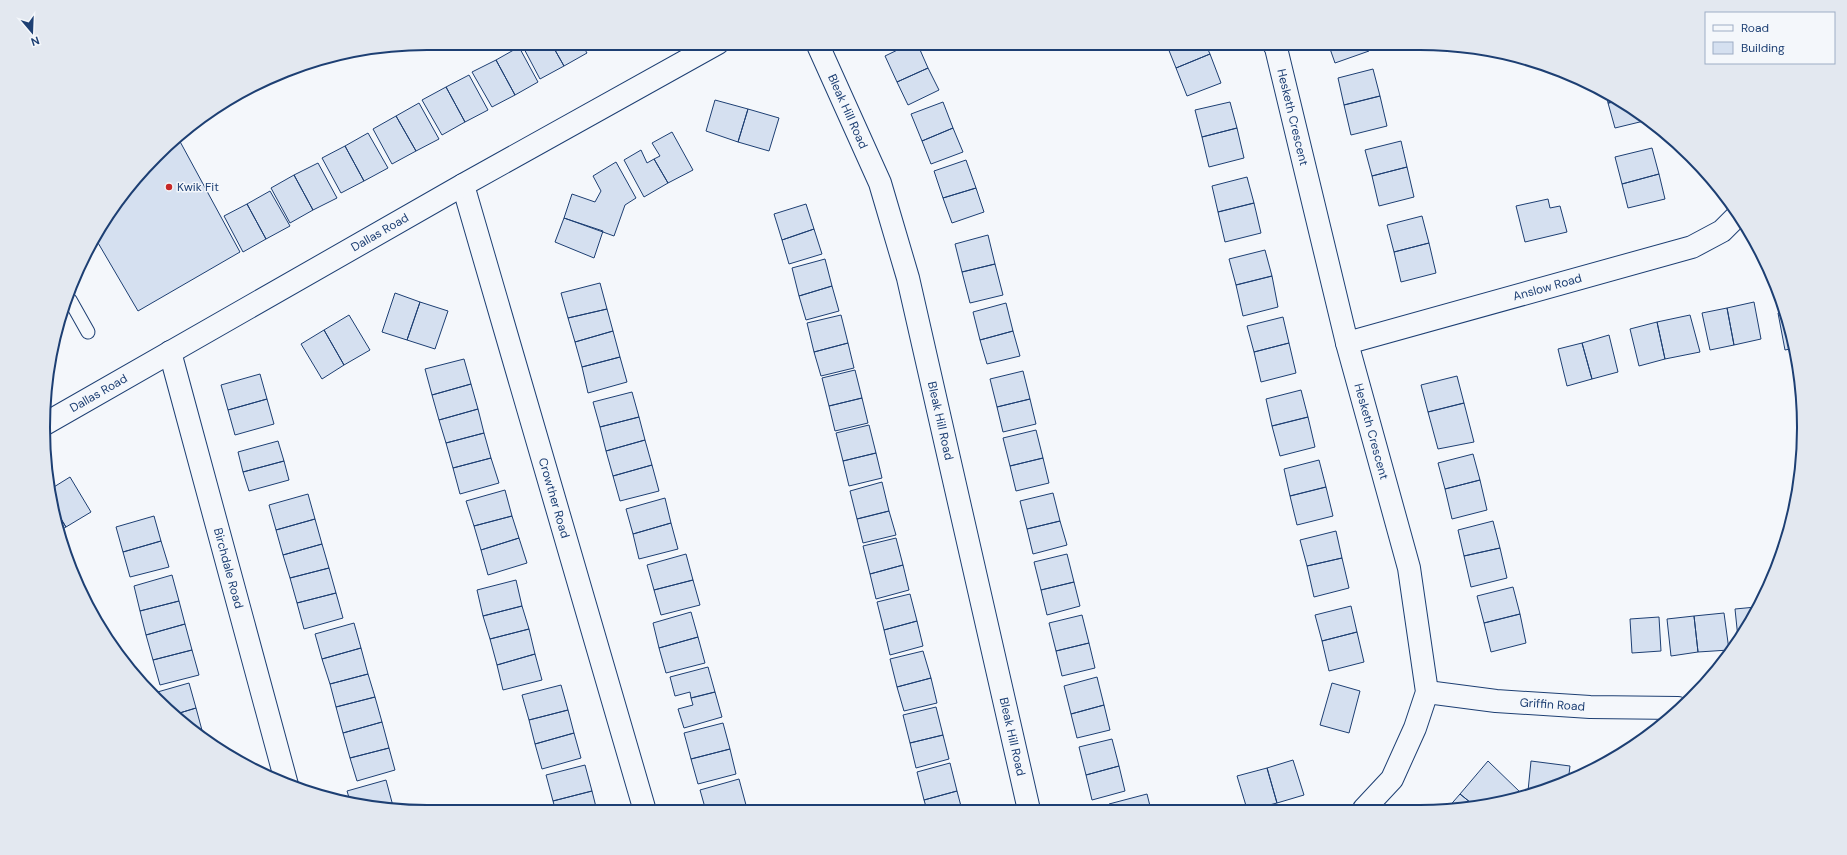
<svg xmlns="http://www.w3.org/2000/svg" width="1847" height="855" viewBox="0 0 1847 855" font-family="'DM Sans',sans-serif">
<style>
.building{fill:#d5e0f0;stroke:#1d3f73}
.lines{fill:none;stroke-linecap:round;stroke-linejoin:round}
.service-casing{stroke:#1d3f73;stroke-width:15}
.minor-casing{stroke:#1d3f73;stroke-width:24}
.service{stroke:#f4f7fb;stroke-width:13}
.minor{stroke:#f4f7fb;stroke-width:22}
.poi-dot{fill:#c62828;stroke:#f4f7fb;stroke-width:1.5}
.labels{text-anchor:middle;stroke-width:3;stroke-linejoin:round;paint-order:stroke}
.street-label{font-size:12px;fill:#1d3f73;stroke:#f4f7fb}
.poi-label{font-size:12px;fill:#1d3f73;stroke:#f4f7fb;text-anchor:start}
.rim{fill:none;stroke:#1d3f73;stroke-width:2}
</style>
<rect width="100%" height="100%" fill="#f4f7fb"/>
<path class="building" d="M521 43H551L564 66 540 79Z
M551 43H581L587 53 564 66Z
M589 43H602L592 49Z
M912 43H917L928 68 897 82 885 56Z
M1166 43H1205L1210 54 1176 68Z
M1328 43H1367L1369 51 1335 63Z
M519 47 538 82 515 95 496 60Z
M1210 54 1221 83 1187 96 1176 68Z
M496 60 515 95 492 107 472 72Z
M928 68 939 90 908 105 897 82Z
M1373 69 1380 96 1344 105 1338 78Z
M469 75 488 110 465 122 446 87Z
M446 87 465 122 442 135 422 100Z
M1606 93 1620 101 1608 103Z
M1380 96 1387 126 1351 135 1344 105Z
M715 100 748 109 738 142 706 131Z
M1620 101 1633 108 1648 120 1615 128 1608 103Z
M943 102 953 128 922 141 911 114Z
M1230 102 1237 128 1202 137 1195 110Z
M419 103 439 139 416 151 396 116Z
M748 109 779 118 769 151 738 142Z
M396 116 416 151 392 164 373 129Z
M953 128 963 152 931 164 922 141Z
M1237 128 1244 158 1209 167 1202 137Z
M672 132 693 170 668 183 654 159 660 156 652 143Z
M368 133 388 168 364 181 345 146Z
M177 136 240 252 138 311 94 236Z
M1401 141 1407 167 1372 176 1365 150Z
M345 146 364 181 341 193 322 158Z
M1652 148 1659 174 1622 184 1615 157Z
M641 150 647 163 654 159 668 183 644 197 624 160Z
M966 160 976 188 943 198 934 171Z
M616 162 636 198 625 205 614 236 564 218 572 194 595 202 601 191 593 176Z
M318 163 337 198 313 210 294 175Z
M1407 167 1414 197 1379 206 1372 176Z
M1659 174 1665 199 1628 208 1622 184Z
M294 175 313 210 290 223 271 188Z
M1247 177 1254 203 1218 212 1212 186Z
M976 188 984 212 952 223 943 198Z
M270 191 290 226 266 239 247 204Z
M1548 199 1550 208 1560 206 1567 232 1525 242 1516 206Z
M1254 203 1261 233 1225 242 1218 212Z
M247 204 266 239 243 252 224 216Z
M806 204 814 229 782 240 774 214Z
M1422 216 1429 243 1394 252 1387 225Z
M564 218 603 231 594 258 555 242Z
M814 229 822 254 789 264 782 240Z
M988 235 995 264 962 272 955 244Z
M1429 243 1436 273 1401 282 1394 252Z
M1265 250 1272 276 1236 285 1229 259Z
M825 259 832 286 799 296 792 268Z
M995 264 1003 295 970 303 962 272Z
M1272 276 1278 307 1243 316 1236 285Z
M600 283 607 309 568 318 561 293Z
M832 286 839 311 806 320 799 296Z
M395 293 420 302 407 340 382 332Z
M420 302 448 311 435 349 407 340Z
M1754 302 1761 339 1734 345 1727 308Z
M1006 303 1013 331 980 340 973 312Z
M1727 308 1734 345 1710 350 1702 313Z
M607 309 613 331 575 342 568 318Z
M1784 312 1795 348 1785 350 1778 313Z
M349 315 370 350 344 365 324 330Z
M841 315 848 343 814 352 807 323Z
M1690 315 1700 352 1665 359 1657 322Z
M1283 317 1289 343 1254 352 1247 326Z
M1657 322 1665 359 1639 366 1630 329Z
M324 330 344 365 322 379 301 344Z
M613 331 620 357 582 367 575 342Z
M1013 331 1020 356 987 364 980 340Z
M1609 335 1618 372 1592 379 1582 343Z
M848 343 854 368 821 376 814 352Z
M1289 343 1296 373 1261 382 1254 352Z
M1582 343 1592 379 1567 386 1558 349Z
M620 357 627 382 588 393 582 367Z
M464 359 471 384 432 395 425 369Z
M855 370 862 398 829 406 822 378Z
M1023 371 1030 399 997 407 990 379Z
M260 374 267 399 228 410 221 385Z
M1457 376 1464 403 1428 412 1421 385Z
M471 384 478 409 439 420 432 395Z
M1301 390 1308 417 1272 426 1266 399Z
M632 392 639 417 600 427 593 402Z
M862 398 868 423 835 431 829 406Z
M267 399 274 424 235 435 228 410Z
M1030 399 1036 424 1003 432 997 407Z
M1464 403 1474 442 1438 449 1428 412Z
M478 409 484 433 446 443 439 420Z
M639 417 645 440 606 451 600 427Z
M1308 417 1315 447 1280 456 1272 426Z
M869 425 876 453 843 461 836 433Z
M1036 430 1043 458 1010 466 1003 438Z
M484 433 491 458 453 468 446 443Z
M645 440 652 465 613 476 606 451Z
M278 441 284 461 243 472 238 452Z
M876 453 882 478 849 486 843 461Z
M1473 454 1480 480 1445 489 1438 463Z
M491 458 499 483 460 494 453 468Z
M1043 458 1049 483 1016 491 1010 466Z
M1319 460 1326 487 1290 496 1284 469Z
M284 461 289 480 249 491 243 472Z
M652 465 659 491 620 501 613 476Z
M70 477 91 512 66 527 50 501 49 490Z
M1480 480 1487 510 1452 519 1445 489Z
M882 482 889 511 857 519 850 491Z
M1326 487 1333 516 1297 525 1290 496Z
M505 490 512 516 474 526 466 501Z
M1053 493 1060 521 1027 529 1020 501Z
M308 494 315 519 276 530 269 505Z
M665 498 671 523 633 534 626 509Z
M50 501 66 527 61 530 50 502Z
M889 511 896 535 863 543 857 519Z
M154 516 161 541 123 552 116 527Z
M512 516 519 538 481 550 474 526Z
M315 519 322 544 283 555 276 530Z
M1060 521 1067 545 1033 554 1027 529Z
M1493 521 1500 548 1464 556 1458 530Z
M671 523 678 549 639 559 633 534Z
M1336 531 1342 558 1307 566 1300 540Z
M519 538 527 563 488 575 481 550Z
M896 538 903 565 870 574 863 546Z
M161 541 169 567 130 577 123 552Z
M322 544 329 568 290 578 283 555Z
M1500 548 1507 578 1471 587 1464 556Z
M686 554 693 580 654 590 647 565Z
M1067 554 1074 582 1041 590 1034 562Z
M1342 558 1349 588 1314 597 1307 566Z
M903 565 909 590 876 599 870 574Z
M329 568 336 593 297 603 290 578Z
M172 575 179 601 140 611 134 586Z
M516 580 522 606 483 616 477 590Z
M693 580 700 605 661 615 654 590Z
M1074 582 1080 606 1047 615 1041 590Z
M1513 587 1520 614 1484 623 1477 596Z
M336 593 343 618 304 629 297 603Z
M910 594 917 621 884 630 877 602Z
M179 601 185 624 146 635 140 611Z
M522 606 529 629 490 639 483 616Z
M1351 606 1357 632 1322 641 1315 615Z
M1756 607 1738 638 1735 609Z
M691 612 698 637 659 648 653 623Z
M1724 613 1729 650 1698 652 1694 616Z
M1520 614 1526 643 1491 652 1484 623Z
M1082 615 1089 643 1056 651 1049 623Z
M1694 616 1698 652 1671 656 1667 619Z
M1659 617 1661 651 1632 653 1630 619Z
M917 621 923 646 890 655 884 630Z
M354 623 361 648 322 659 315 634Z
M185 624 192 650 153 660 146 635Z
M529 629 535 654 497 665 490 639Z
M1357 632 1364 662 1329 671 1322 641Z
M698 637 705 663 666 673 659 648Z
M1089 643 1095 668 1062 676 1056 651Z
M361 648 368 674 330 684 322 659Z
M192 650 199 675 160 685 153 660Z
M923 651 931 678 897 687 890 659Z
M535 654 542 680 503 690 497 665Z
M708 667 715 692 691 698 690 692 675 696 670 677Z
M368 674 375 697 336 707 330 684Z
M1097 677 1104 705 1071 714 1064 686Z
M931 678 937 703 904 711 897 687Z
M189 683 196 708 173 715 154 693Z
M1332 683 1360 691 1349 733 1320 725Z
M561 685 568 710 529 720 522 695Z
M715 692 722 717 684 728 678 709 693 705 691 698Z
M375 697 382 722 343 733 336 707Z
M1104 705 1110 730 1077 738 1071 714Z
M936 707 943 735 910 743 903 715Z
M196 708 203 734H202L173 715Z
M568 710 574 733 535 744 529 720Z
M382 722 389 748 350 758 343 733Z
M723 723 730 749 691 759 684 733Z
M574 733 581 758 542 769 535 744Z
M943 735 949 759 916 768 910 743Z
M1112 739 1119 766 1086 775 1079 747Z
M389 748 395 770 357 781 350 758Z
M730 749 736 774 698 784 691 759Z
M1293 760 1304 795 1277 803 1267 768Z
M1488 761 1521 793 1519 795 1505 799 1504 798 1502 800 1476 807 1460 794Z
M1531 761 1570 766 1568 782 1534 791H1528Z
M950 763 957 791 924 800 917 772Z
M585 765 592 791 553 801 546 775Z
M1119 766 1125 791 1092 800 1086 775Z
M1267 768 1277 803 1254 809H1247L1237 776Z
M739 779 746 805 722 811H706L700 790Z
M386 780 393 806 385 808 351 804 347 791Z
M592 791 597 811 556 812 553 801Z
M957 791 962 810H927L924 800Z
M1147 794 1150 806 1138 810H1110L1109 804Z
M1460 794 1476 807 1447 809Z
M746 805 747 811H722Z"/>
<g class="lines">
<defs>
<path id="service" d="M70 300 88 332"/>
<g id="minor">
<path id="s1" d="M817 43 880 183 908 278 1029 810"/>
<path id="s2" d="M1273 43 1276 48 1347 343 1409 568 1427 692 1415 728 1392 779 1364 809"/>
<path id="s3" d="M463 185 645 811"/>
<path id="s4" d="M1347 343 1692 247 1722 231 1739 214"/>
<path id="s5" d="M170 352 287 785"/>
<path id="s6" d="M43 425 463 185 718 43"/>
<path id="s7" d="M1427 692 1496 701 1590 707 1678 708"/>
</g>
</defs>
<use href="#service" class="service-casing"/>
<use href="#minor" class="minor-casing"/>
<use href="#service" class="service"/>
<use href="#minor" class="minor"/>
</g>
<circle class="poi-dot" cx="169" cy="187" r="4"/>
<g class="labels">
<g class="street-label">
<text dy="4" stroke="none"><textPath href="#s1" startOffset="75">Bleak Hill Road</textPath></text>
<text dy="4" stroke="none"><textPath href="#s2" startOffset="77">Hesketh Crescent</textPath></text>
<text dy="4" stroke="none"><textPath href="#s6" startOffset="388">Dallas Road</textPath></text>
<text dy="4" stroke="none"><textPath href="#s4" startOffset="208">Anslow Road</textPath></text>
<text dy="4" stroke="none"><textPath href="#s6" startOffset="64">Dallas Road</textPath></text>
<text dy="4" stroke="none"><textPath href="#s1" startOffset="399">Bleak Hill Road</textPath></text>
<text dy="4" stroke="none"><textPath href="#s2" startOffset="401">Hesketh Crescent</textPath></text>
<text dy="4" stroke="none"><textPath href="#s3" startOffset="326">Crowther Road</textPath></text>
<text dy="4" stroke="none"><textPath href="#s5" startOffset="224">Birchdale Road</textPath></text>
<text dy="4" stroke="none"><textPath href="#s7" startOffset="126">Griffin Road</textPath></text>
<text dy="4" stroke="none"><textPath href="#s1" startOffset="723">Bleak Hill Road</textPath></text>
</g>
<g class="poi-label">
<text x="177" y="191">Kwik Fit</text>
</g>
</g>
<path d="M0 0H1847V855H0ZM427 50H1420A377 377 0 0 1 1797 427V428A377 377 0 0 1 1420 805H427A377 377 0 0 1 50 428V427A377 377 0 0 1 427 50Z" fill="#e3e8f0" fill-rule="evenodd"/>
<path class="rim" d="M427 50H1420A377 377 0 0 1 1797 427V428A377 377 0 0 1 1420 805H427A377 377 0 0 1 50 428V427A377 377 0 0 1 427 50Z"/>
<rect x="1705" y="12" width="130" height="52" fill="#f4f7fb" stroke="#9eadc5"/>
<rect x="1713" y="25" width="20" height="6" fill="#f4f7fb" stroke="#9eadc5"/>
<text x="1741" y="32" font-size="12" fill="#1d3f73">Road</text>
<rect x="1713" y="42" width="20" height="12" fill="#d5e0f0" stroke="#9eadc5"/>
<text x="1741" y="52" font-size="12" fill="#1d3f73">Building</text>
<g transform="translate(32 32) rotate(161)" stroke="#f4f7fb" stroke-width="3" paint-order="stroke">
<path d="M0-3L7 15L0 10L-7 15Z" fill="#1d3f73"/>
<text y="-6" font-size="11" font-weight="bold" text-anchor="middle" fill="#1d3f73">N</text>
</g>
</svg>
